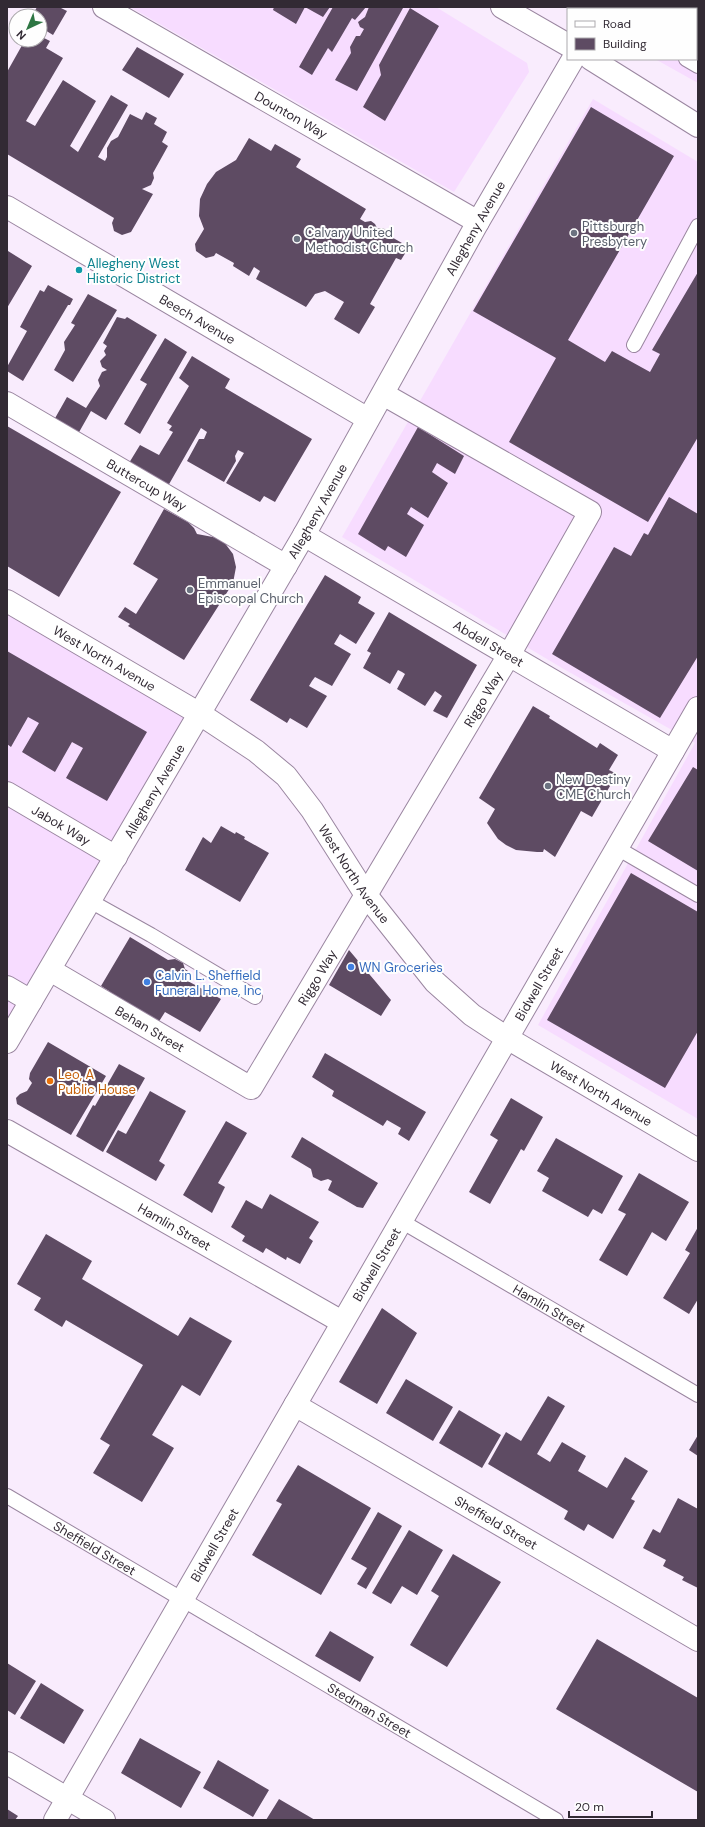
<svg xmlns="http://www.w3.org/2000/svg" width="705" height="1827" viewBox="0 0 705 1827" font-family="'DM Sans',sans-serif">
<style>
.built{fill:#f7dcff}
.building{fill:#5e4b63}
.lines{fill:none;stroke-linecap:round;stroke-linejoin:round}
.lane-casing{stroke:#9a86a0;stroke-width:16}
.street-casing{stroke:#9a86a0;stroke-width:24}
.secondary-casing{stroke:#9a86a0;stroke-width:24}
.lane{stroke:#fff;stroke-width:14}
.street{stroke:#fff;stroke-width:22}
.secondary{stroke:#fff;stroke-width:22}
.worship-dot{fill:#6b7280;stroke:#fefefe;stroke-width:1.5}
.culture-dot{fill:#0f9aa8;stroke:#fefefe;stroke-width:1.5}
.shop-dot{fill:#3f7fe0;stroke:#fefefe;stroke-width:1.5}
.food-dot{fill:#e8710a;stroke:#fefefe;stroke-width:1.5}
.labels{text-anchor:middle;stroke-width:4;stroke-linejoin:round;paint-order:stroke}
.street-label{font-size:13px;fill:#322a34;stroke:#fefefe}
.worship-label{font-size:13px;fill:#5b616d;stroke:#fefefe;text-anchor:start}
.culture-label{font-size:13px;fill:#0d838f;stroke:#fefefe;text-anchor:start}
.shop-label{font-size:13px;fill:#366cbe;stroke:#fefefe;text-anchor:start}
.food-label{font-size:13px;fill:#c56008;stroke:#fefefe;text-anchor:start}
</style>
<rect width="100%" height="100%" fill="#f9ecfd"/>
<path class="built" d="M130 7H436L527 63 529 72 454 192Z
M643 7H698V83L655 59H696V9H642Z
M593 99 698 162V1119L538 1025 695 743 562 668 342 537Z
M7 601 200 714 7 1042Z"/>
<path class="building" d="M37 7H59L67 11 53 35 40 27V16H32Z
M274 7H305L296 24 273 10Z
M305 7H330L323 17Z
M333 7H366L355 20 352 18 332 52 328 48 312 75 299 67Z
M369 7 403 8 357 91 335 80 351 53 350 47 356 36H360L364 29 360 27 358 22 365 17Z
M410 8 439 26 385 121 363 107 381 75 379 65Z
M40 36 50 41 46 48 63 58 26 121 35 126 63 80 96 101 70 146 78 152 111 95 128 105 98 157 105 161 107 157V148L111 141 118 137 130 114 142 120 146 112 157 118 154 124 167 132 162 142 168 146 153 173 154 178 151 185 142 189 153 194 131 232 122 235 114 231 112 223 114 218 7 154V72L25 40H40Z
M137 47 184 74 169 98 122 70Z
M591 107 674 156 568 340 605 362 612 351 650 372 660 354 652 350 698 272V437L648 522 509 442 556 358 473 311Z
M249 138 271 151 275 144 301 159 296 167 366 209 360 219 365 222 371 221 375 224 377 228H382L387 230 388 235 409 247 401 260 396 258 370 304 375 307 359 334 334 319 344 302 325 291 315 294 306 307 256 279 260 271 254 267 249 276 233 266 234 263 216 253 214 256 206 258 196 251 195 244 204 229 199 216 200 199 207 184 216 172 236 160Z
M8 251 32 266 7 308V252Z
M48 285 73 299 70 305H68L23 381 7 371V367L27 331 20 327 40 290 44 292Z
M88 294 117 310 73 382 54 370 65 350 64 342 75 325 71 323Z
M117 317 125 319 127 317 157 335 106 420 91 411 78 434 54 420 67 397 86 408 100 386 98 380 102 372 107 370 102 367 100 361 106 355 104 351 107 346 103 343Z
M165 338 187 352 140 434 124 424 147 384 140 380Z
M192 356 230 379 225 388 312 439 275 502 264 496 260 502 226 483 244 453 238 450 235 456 236 461 224 482 187 461 199 439H204L207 432 201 428 168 486 129 463 140 445 159 455 173 432 169 430 172 426 167 423 189 386 179 378Z
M7 426 121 492 59 597 7 566Z
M418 427 464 456 455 474 437 463 432 472 448 483 428 518 411 507 407 514 424 525 406 557 388 546 385 551 358 534Z
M669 497 698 514V656L660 718 552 654 614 547 631 556 644 533 648 535Z
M164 509 188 522 194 528 197 534 218 538 224 542 233 554 236 567 233 583 184 660 128 626 130 624 118 617 125 607 136 614 158 579 133 564Z
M325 575 361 597 358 603 375 613 356 644 340 634 334 644 351 654 332 686 315 677 312 681 309 686 327 696 307 728 290 718 287 723 250 700Z
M389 612 477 665 447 718 433 711 442 696 435 691 425 706 397 689 405 674 402 672 398 670 390 684 363 668 371 653 367 651Z
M7 651 147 732 107 801 66 778 83 748 72 742 55 772 22 752 39 723 28 717 11 747 7 744Z
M533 706 550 716 549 718 597 748 600 743 618 755 609 770 617 774 592 817 581 811 555 857 544 849 543 852H537L516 850 506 845 498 839 487 823 495 809 479 798Z
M693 767 698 770V871L648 841Z
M221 826 235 834 236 832 245 837 244 839 269 853 240 902 185 870 203 837 211 843Z
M631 873 698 912V1031L665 1088 547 1020Z
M130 937 168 960 175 959 183 963 185 969 188 971 184 979 221 999 200 1032 165 1012 158 1023 108 993 109 991 101 986Z
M349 950 391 1000 381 1016 329 985Z
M48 1042 106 1076 71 1135 17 1104 16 1098 20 1094 27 1091 32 1083 29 1079 30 1073Z
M325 1053 426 1112 409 1141 398 1134 401 1128 387 1120 383 1126 332 1096 334 1091 312 1077Z
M119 1064 145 1078 103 1152 76 1136 93 1105 95 1106Z
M150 1091 186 1111 159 1161 165 1165 156 1181 106 1152 118 1130 126 1134Z
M511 1098 543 1117 524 1151 521 1149 490 1204 469 1192 498 1140 490 1135Z
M226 1121 247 1133 218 1183 225 1187 212 1213 183 1195Z
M302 1137 378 1183 363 1208 357 1207 328 1190 332 1181 328 1179 321 1181 313 1177 311 1169 291 1157Z
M556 1138 623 1176 602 1214 593 1209 588 1217 542 1191 549 1178 537 1171Z
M639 1173 689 1202 666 1241 652 1232 627 1276 599 1260 626 1214 618 1210Z
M270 1194 319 1222 309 1238 313 1241 300 1264 287 1257 286 1260 266 1248 263 1253 242 1241 245 1236 231 1227 246 1200 262 1209Z
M698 1227V1299L689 1314 663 1298 690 1253 685 1250Z
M46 1234 92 1261 82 1279 178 1336 190 1317 232 1341 200 1396 182 1385 152 1435 174 1448 142 1502 93 1473 110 1445 100 1439 143 1365 66 1320 62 1327 34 1310 41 1298 17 1284Z
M382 1308 417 1333 377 1404 339 1382Z
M406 1379 453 1407 433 1441 386 1413Z
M548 1396 565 1406 537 1454 550 1462 562 1442 586 1456 578 1471 607 1488 625 1457 648 1471 631 1499 635 1501 613 1539 588 1524 584 1531 564 1519 568 1511 488 1464 506 1432 521 1441Z
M459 1410 501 1435 482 1468 439 1443Z
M698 1435V1456L689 1450Z
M298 1465 371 1508 321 1595 252 1555 282 1504 276 1501Z
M678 1498 698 1509V1588L682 1580 684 1577 663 1566 666 1560 643 1548 653 1529 660 1533Z
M378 1512 402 1526 366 1589 357 1584 367 1568 351 1559Z
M409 1530 443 1550 417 1595 402 1586 391 1604 372 1593Z
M453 1554 501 1582 447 1667 410 1645 439 1596 431 1591Z
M330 1631 374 1657 360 1682 315 1656Z
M597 1639 698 1698V1792L556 1709Z
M7 1663 36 1681 15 1715 7 1710Z
M41 1683 84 1710 64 1744 20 1718Z
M140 1738 201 1772 181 1808 121 1773Z
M218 1760 269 1790 253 1817 203 1788Z
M279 1799 315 1820H266Z
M7 1809 18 1816 15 1820H7Z"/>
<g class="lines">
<defs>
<g id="lane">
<path d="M668 9 669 7"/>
<path d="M686 59 698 66"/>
<path d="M634 345 698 226"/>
<path d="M617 848 698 895"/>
<path d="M90 901 151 935 255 997"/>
<path id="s1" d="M401 1221 698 1395"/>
<path id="s2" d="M7 1496 556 1820"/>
</g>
<g id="street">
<path id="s3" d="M104 7 478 222"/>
<path id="s4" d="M7 207 368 419"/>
<path id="s5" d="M7 403 286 566"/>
<path id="s6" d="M304 535 673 751"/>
<path id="s7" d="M7 793 116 857"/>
<path id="s8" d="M50 970 251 1088 509 655 590 512 383 394"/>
<path d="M7 987 31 1001"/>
<path id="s9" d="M7 1131 342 1322"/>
<path id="s10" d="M295 1405 698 1640"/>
<path d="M7 1763 104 1820"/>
<path id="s11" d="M55 1820 698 708"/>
</g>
<g id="secondary">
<path d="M502 7 568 45"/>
<path d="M603 9 604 7"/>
<path d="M591 59 698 126"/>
<path id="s12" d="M7 601 200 714 256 751 286 776 312 810 366 895 435 982 472 1015 507 1038 698 1150"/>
<path id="s13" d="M7 1042 304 535 478 222 573 59"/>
</g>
</defs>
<use href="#lane" class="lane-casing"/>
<use href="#street" class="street-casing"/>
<use href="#secondary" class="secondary-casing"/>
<use href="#lane" class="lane"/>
<use href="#street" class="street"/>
<use href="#secondary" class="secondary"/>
</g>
<g class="worship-dot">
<circle cx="574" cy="233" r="4"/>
<circle cx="297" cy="239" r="4"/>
<circle cx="190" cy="590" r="4"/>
<circle cx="548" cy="786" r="4"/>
</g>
<circle class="culture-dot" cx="79" cy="270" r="4"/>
<g class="shop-dot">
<circle cx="351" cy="967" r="4"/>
<circle cx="147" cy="982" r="4"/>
</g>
<circle class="food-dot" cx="50" cy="1081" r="4"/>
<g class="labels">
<g class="street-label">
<text dy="5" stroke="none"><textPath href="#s3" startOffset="216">Dounton Way</textPath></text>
<text dy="5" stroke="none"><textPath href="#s13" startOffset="939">Allegheny Avenue</textPath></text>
<text dy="5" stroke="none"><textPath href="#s4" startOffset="221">Beech Avenue</textPath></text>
<text dy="5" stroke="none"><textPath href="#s5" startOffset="162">Buttercup Way</textPath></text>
<text dy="5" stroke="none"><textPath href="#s13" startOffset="615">Allegheny Avenue</textPath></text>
<text dy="5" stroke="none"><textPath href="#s6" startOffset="214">Abdell Street</textPath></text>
<text dy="5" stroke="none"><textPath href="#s12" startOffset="113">West North Avenue</textPath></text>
<text dy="5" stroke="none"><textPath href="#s8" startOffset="686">Riggo Way</textPath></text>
<text dy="5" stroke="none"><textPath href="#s13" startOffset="291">Allegheny Avenue</textPath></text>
<text dy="5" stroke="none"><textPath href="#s7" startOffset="63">Jabok Way</textPath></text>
<text dy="5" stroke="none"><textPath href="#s12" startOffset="449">West North Avenue</textPath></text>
<text dy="5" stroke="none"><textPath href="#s8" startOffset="362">Riggo Way</textPath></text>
<text dy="5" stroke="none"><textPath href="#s11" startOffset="966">Bidwell Street</textPath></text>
<text dy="5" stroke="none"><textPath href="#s8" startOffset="116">Behan Street</textPath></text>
<text dy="5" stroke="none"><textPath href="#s12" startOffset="785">West North Avenue</textPath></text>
<text dy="5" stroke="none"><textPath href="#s9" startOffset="193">Hamlin Street</textPath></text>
<text dy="5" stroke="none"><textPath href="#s11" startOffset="642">Bidwell Street</textPath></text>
<text dy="5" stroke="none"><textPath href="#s1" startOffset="172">Hamlin Street</textPath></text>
<text dy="5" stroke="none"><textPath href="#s10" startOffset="233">Sheffield Street</textPath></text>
<text dy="5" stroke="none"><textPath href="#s11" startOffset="318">Bidwell Street</textPath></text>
<text dy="5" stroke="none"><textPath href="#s2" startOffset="102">Sheffield Street</textPath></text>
<text dy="5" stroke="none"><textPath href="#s2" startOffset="421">Stedman Street</textPath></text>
</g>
<g class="worship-label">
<text x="582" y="231">Pittsburgh<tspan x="582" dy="15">Presbytery</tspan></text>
<text x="305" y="237">Calvary United<tspan x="305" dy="15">Methodist Church</tspan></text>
<text x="198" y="588">Emmanuel<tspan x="198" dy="15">Episcopal Church</tspan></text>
<text x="556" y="784">New Destiny<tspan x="556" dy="15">CME Church</tspan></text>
</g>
<g class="culture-label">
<text x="87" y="268">Allegheny West<tspan x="87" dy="15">Historic District</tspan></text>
</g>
<g class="shop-label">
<text x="359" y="972">WN Groceries</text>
<text x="155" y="980">Calvin L. Sheffield<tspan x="155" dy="15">Funeral Home, Inc</tspan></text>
</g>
<g class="food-label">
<text x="58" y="1079">Leo, A<tspan x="58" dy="15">Public House</tspan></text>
</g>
</g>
<rect width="705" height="1827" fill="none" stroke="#322a34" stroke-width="16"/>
<rect x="567" y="8" width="130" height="52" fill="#fefefe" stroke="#aca9ad"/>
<rect x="575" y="21" width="20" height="6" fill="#ffffff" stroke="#aca9ad"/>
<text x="603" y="28" font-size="12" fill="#322a34">Road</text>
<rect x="575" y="38" width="20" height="12" fill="#5e4b63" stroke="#aca9ad"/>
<text x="603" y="48" font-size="12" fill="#322a34">Building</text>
<g transform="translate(28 28) rotate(224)"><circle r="19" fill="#fefefe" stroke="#aca9ad"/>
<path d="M0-3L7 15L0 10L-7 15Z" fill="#2d7643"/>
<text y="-6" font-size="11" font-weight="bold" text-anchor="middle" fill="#322a34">N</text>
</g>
<path d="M569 1811v6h83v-6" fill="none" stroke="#322a34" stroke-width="2"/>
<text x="575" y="1811" font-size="12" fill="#322a34" stroke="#fefefe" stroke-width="3" paint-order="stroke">20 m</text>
</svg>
